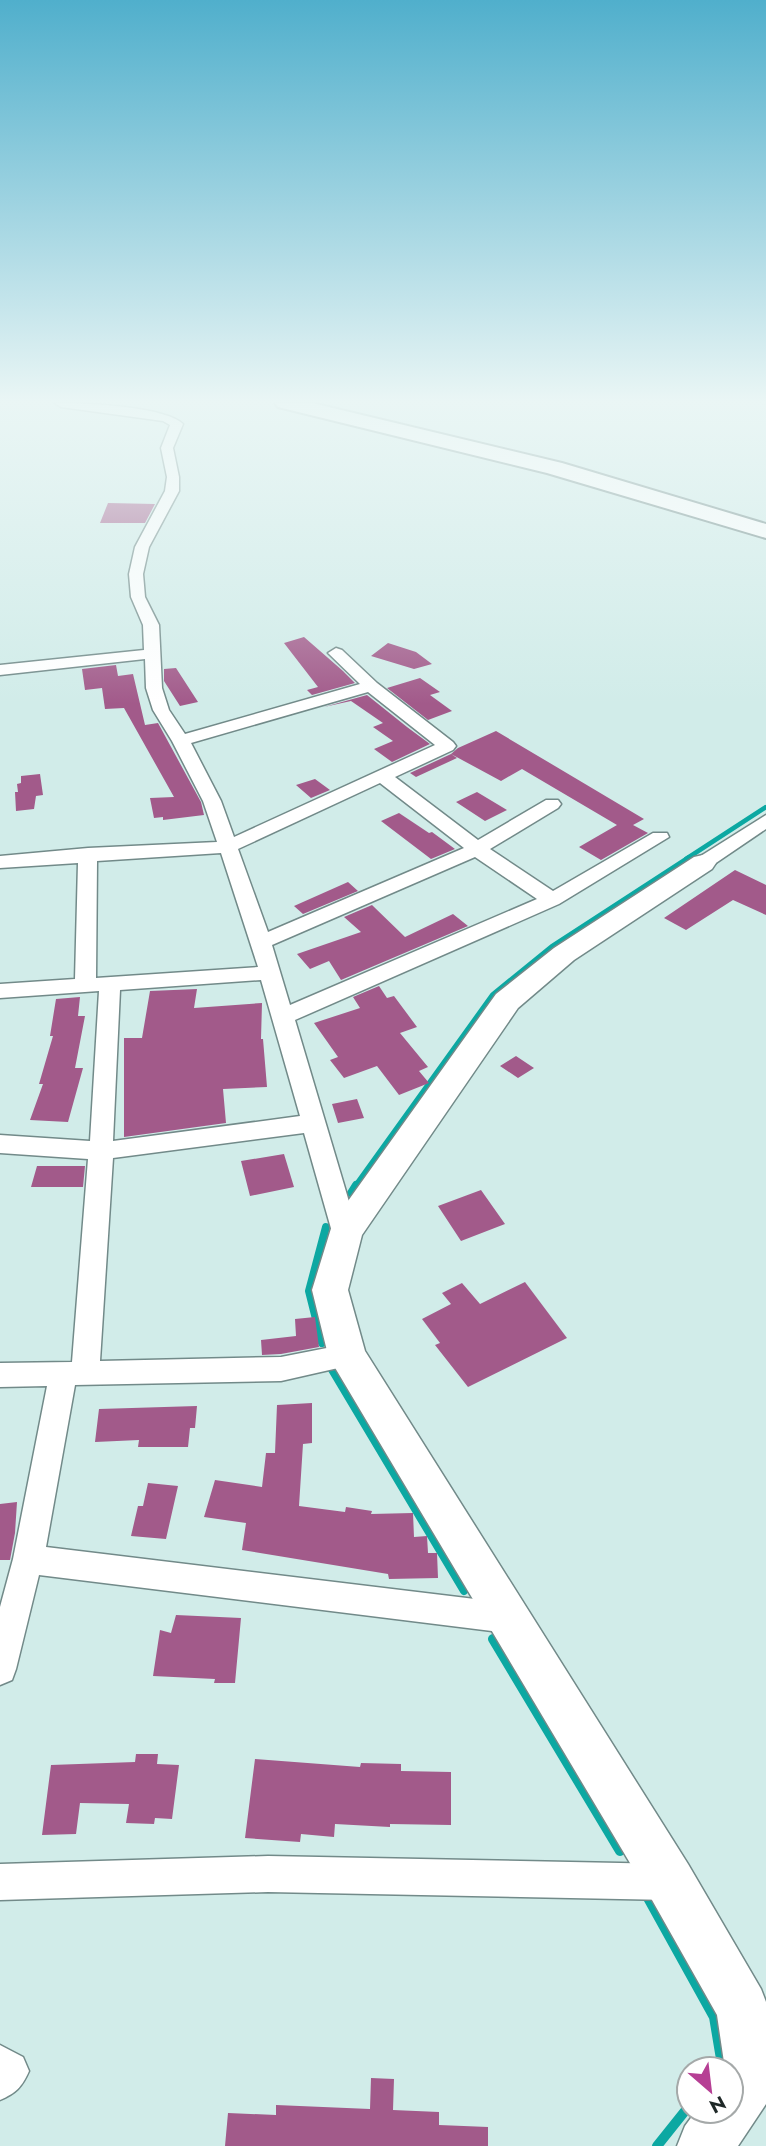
<svg xmlns="http://www.w3.org/2000/svg" width="766" height="2146" viewBox="0 0 766 2146" font-family="Jost,sans-serif">
<style>
.lines{fill:none;stroke-linecap:round;stroke-linejoin:round}
.stream-far3{stroke:#0ca8a2;stroke-width:4.5}
.stream-far2{stroke:#0ca8a2;stroke-width:6}
.stream-far1{stroke:#0ca8a2;stroke-width:8}
.stream{stroke:#0ca8a2;stroke-width:10}
.building{fill:#a25a8a}
.street-casing{stroke:#728a89;stroke-width:3}
.secondary-casing{stroke:#728a89;stroke-width:3}
.highway-casing{stroke:#728a89;stroke-width:4}
.street{fill:#fff;fill-rule:evenodd}
.secondary{fill:#fff;fill-rule:evenodd}
.highway{fill:#fff;fill-rule:evenodd}
</style>
<rect width="100%" height="100%" fill="#d1ece9"/>
<g class="lines">
<path class="stream-far3" d="M686 859 766 807"/>
<path class="stream-far2" d="M355 1187 493 995 552 947 689 858"/>
<path class="stream-far1" d="M351 1193 356 1185
M322 1343 309 1291 326 1227
M328 1363 464 1591"/>
<path class="stream" d="M493 1639 620 1851
M647 1896 714 2017 721 2059 714 2069
M657 2146 689 2106"/>
</g>
<path class="building" d="M108 503 155 504 145 523H100Z
M304 637 343 671 355 683 312 695 307 690 318 687 284 643Z
M388 643 416 652 432 664 414 669 371 656Z
M116 665 118 676 133 674 145 725 158 723 201 802 204 815 163 820V817L154 818 150 798 174 797 124 708 105 709 102 688 85 690 82 669Z
M176 668 198 702 180 706 164 681V669Z
M420 678 440 692 430 695 452 711 428 720 387 688Z
M367 695 407 727 430 744 392 762 374 749 393 741 373 727 383 723 351 701 324 707Z
M496 731 644 819 633 825 648 833 601 860 579 847 617 825 522 769 501 781 451 754 458 748Z
M451 754 457 758 416 777 410 773Z
M40 774 43 795 36 796 34 809 16 811 15 792H18L17 784 21 783V776Z
M315 779 330 790 311 798 296 785Z
M477 792 507 810 485 821 456 802Z
M399 813 429 833 432 832 455 849 431 859 381 821Z
M735 870 766 885V915L733 900 686 930 664 918Z
M348 882 358 891 303 914 294 906Z
M372 905 405 937 453 914 468 926 341 980 329 961 310 969 297 954 361 932 344 917Z
M379 986 387 998 394 996 417 1027 400 1033 428 1067 419 1071 429 1083 399 1095 377 1066 344 1078 330 1060 338 1057 314 1023 360 1008 353 997Z
M197 989 194 1008 262 1003 261 1039H263L267 1087 223 1089 226 1123 124 1137V1038H142L150 991Z
M80 997 78 1016H85L75 1068H83L68 1122 30 1120 43 1084H39L53 1036H50L56 999Z
M516 1056 534 1068 518 1078 500 1066Z
M357 1099 364 1118 338 1123 332 1104Z
M284 1154 294 1187 250 1196 241 1161Z
M37 1166H85L83 1187H31Z
M481 1190 505 1224 461 1241 438 1206Z
M525 1282 567 1338 468 1387 435 1345 440 1343 422 1319 451 1304 442 1293 462 1283 480 1304Z
M315 1317 319 1347 281 1354 262 1355 261 1340 296 1336 295 1319Z
M312 1403V1443L303 1444 299 1506 345 1512 346 1507 372 1511 371 1514 413 1513 414 1537 427 1536 428 1553H437L438 1578 389 1579 388 1574 242 1550 246 1523 204 1517 215 1480 262 1487 266 1453H275L277 1405Z
M197 1406 195 1428H190L188 1447H138L139 1440 95 1442 99 1409Z
M148 1483 178 1486 166 1539 131 1536 138 1506H143Z
M17 1502 15 1533 10 1560H0V1504Z
M176 1615 241 1618 235 1683H214L215 1679 153 1676 160 1630 171 1633Z
M136 1754H158L157 1764 179 1765 172 1819 155 1818 154 1824 126 1823 129 1804 80 1803 76 1834 42 1835 51 1765 135 1762Z
M255 1759 360 1767 361 1763 401 1764V1771L451 1772V1825L390 1824V1827L335 1824 334 1837 301 1834 300 1842 245 1838Z
M371 2078 394 2079 393 2110 439 2112V2125L488 2127V2146H225L228 2113 276 2115V2105L370 2109Z"/>
<g class="lines">
<defs>
<path id="street" d="M55 403C83 403 164 406 183 424L173 448 179 477V491L149 547 143 574 145 597 159 625 162 688 169 710 185 734 360 684 328 653 336 648 342 650 377 683 453 742 456 746 453 750 395 777 478 840 546 800H558L561 804 558 808 490 849 553 891 653 833H667L669 837 559 904 295 1020 358 1232 354 1239 345 1242 336 1239 332 1232 304 1133 113 1158 100 1361 281 1357 347 1344 357 1347 361 1355 357 1363 347 1366 281 1381 75 1385 46 1547 508 1603 519 1607 524 1618 519 1629 508 1633 39 1575 16 1669 12 1680 0 1685V1607L13 1559 47 1386 0 1387V1363L72 1362 88 1159 0 1153V1135L90 1141 99 991 0 998V984L75 979 78 863 0 868V856L88 848 217 842 203 801 172 741 153 710 146 688 145 659 0 675V665L144 650 143 625 131 597 129 574 135 547 165 491 167 477 161 448 170 425 163 421 61 407ZM368 692 435 745 234 837 221 801 191 743ZM380 783 464 848 268 932 238 849ZM221 853 258 967 96 978 97 861ZM475 857 537 899 290 1005 272 945ZM261 980 300 1116 113 1141 120 990Z
M766 815V829L710 867H696L693 863 696 859Z
M268 1856 670 1864 683 1869 688 1882 683 1895 670 1900 268 1892 0 1900V1864Z
M0 2045 23 2057 29 2071C22 2087 16 2093 0 2100Z"/>
<path id="secondary" d="M703 855 712 857 716 863 712 869 574 960 518 1008 362 1235 348 1290 365 1351 688 1864 761 1989 766 2002V2104L738 2146H677L685 2126 696 2111H731V2069H725L717 2015 652 1900 334 1366 328 1355 312 1290 333 1222 496 994 554 948 694 857Z"/>
<path id="highway" d="M275 403H312L562 463 766 524V538L547 473 278 407Z"/>
</defs>
<use href="#street" class="street-casing"/>
<use href="#secondary" class="secondary-casing"/>
<use href="#highway" class="highway-casing"/>
<use href="#street" class="street"/>
<use href="#secondary" class="secondary"/>
<use href="#highway" class="highway"/>
</g>
<linearGradient id="sky" x2="0" y2="1"><stop stop-color="#50afcc"/><stop offset="0.57" stop-color="#eaf6f5"/><stop offset="1" stop-color="#eaf6f5" stop-opacity="0"/></linearGradient>
<rect width="766" height="704" fill="url(#sky)"/>
<g transform="translate(710 2090) rotate(152)"><circle r="33" fill="#ffffff" stroke="#a5a9a9" stroke-width="2"/>
<path d="M0-5L12 26L0 18L-12 26Z" fill="#b63f94"/>
<text y="-10" font-size="19" font-weight="bold" text-anchor="middle" fill="#1e2827">N</text>
</g>
</svg>
